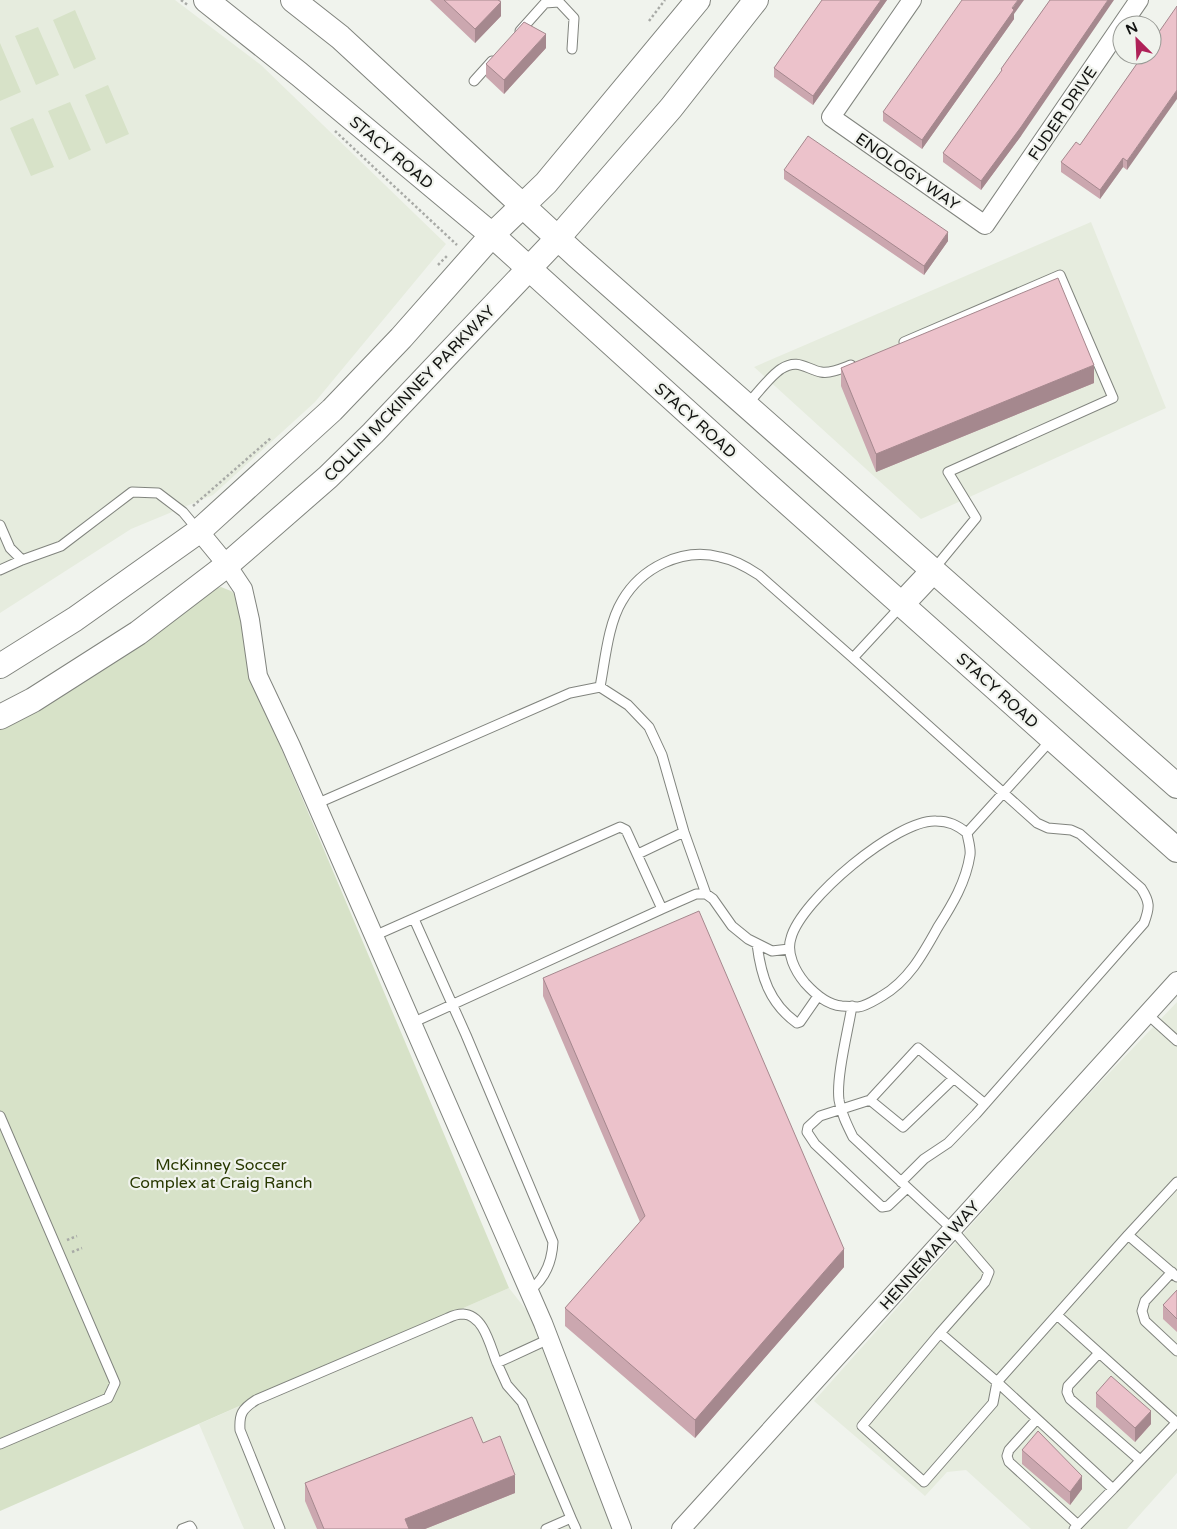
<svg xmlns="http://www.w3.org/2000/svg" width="1177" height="1529" viewBox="0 0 1177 1529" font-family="'Varela Round',sans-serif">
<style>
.built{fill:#e6ecde}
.green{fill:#d7e2c8}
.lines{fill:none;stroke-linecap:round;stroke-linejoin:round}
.lane-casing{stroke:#81847e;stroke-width:11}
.street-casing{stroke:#81847e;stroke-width:20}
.secondary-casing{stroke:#81847e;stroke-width:26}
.path{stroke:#a8aaa6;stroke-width:2.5;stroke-dasharray:2.5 2.5;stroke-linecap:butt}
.lane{stroke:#fff;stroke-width:9}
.street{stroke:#fff;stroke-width:18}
.secondary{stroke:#fff;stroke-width:24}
.wall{fill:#cba7af}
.shaded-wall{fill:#a5888e}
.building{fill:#ecc2cb;stroke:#a5888e}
.labels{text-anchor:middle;stroke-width:4.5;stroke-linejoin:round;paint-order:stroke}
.street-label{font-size:16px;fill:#131412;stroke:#f0f3ed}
.park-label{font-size:16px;fill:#283800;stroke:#f0f3ed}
</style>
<rect width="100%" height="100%" fill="#f0f3ed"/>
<path class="built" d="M0 0H175L261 65 446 244 315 402 213 495 131 529 0 613Z
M1091 222 1166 408 921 519 754 367Z
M1177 1002V1473L1127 1529H1031L966 1470 947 1472 925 1496 814 1401 1072 1112Z
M509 1288 549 1339 622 1529H244L199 1424Z"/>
<path class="green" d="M75 10 96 59 74 69 53 20Z
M38 27 59 75 36 85 15 36Z
M0 43 21 92 0 101Z
M108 85 129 134 106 144 85 95Z
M70 102 91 150 69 160 48 111Z
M33 118 54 167 31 176 10 128Z
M221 587 231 591 238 597 246 658 251 677 509 1288 0 1511V728L209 591Z"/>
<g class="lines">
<defs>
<path id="lane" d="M520 31 545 3 559 2 574 18 572 49
M474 81 492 61
M904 342 1060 275 1113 398 948 472 976 518 934 569
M746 406C755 396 771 375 781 369 798 358 806 369 821 372 830 374 843 368 851 365
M0 525 10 548 22 560 61 546 132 492 158 493 183 512 198 530
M0 570 22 560
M600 687 628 705 649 727 662 755 684 832 706 894
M316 804 570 693 600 687C605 661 608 624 622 601 641 568 682 547 720 557 735 560 747 567 759 575L853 658
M967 833C957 825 949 821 936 821 897 819 801 900 791 938 786 953 795 971 805 983 815 994 827 1005 842 1006 847 1006 853 1007 858 1007 866 1006 875 1000 882 996 909 980 923 954 938 927 952 905 966 882 970 855 971 848 968 840 967 833L1052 739
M638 854 684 832
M662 909 696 894H706L713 899 732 926 748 939 772 951 789 949
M414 919 466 1035 553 1242C552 1262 545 1279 529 1291
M374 936 620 827 626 830 662 909 412 1023
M757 944C761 976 769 1003 797 1023L800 1022 818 996
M852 1006C848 1031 836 1077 839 1100 841 1113 847 1125 853 1137L952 1229 989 1272 985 1282 940 1333
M1147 1014 1177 1041
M870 1100 903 1127 954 1078
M0 1116 115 1383 108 1398 0 1444
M901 1182 924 1159 948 1143 976 1114 1144 923C1150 907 1150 902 1141 888L1080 834 1071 830 1048 828 1037 823 853 658 902 605
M1177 1182 1128 1235 1177 1277
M907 1188 888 1206 882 1207 815 1144 807 1132 808 1127 820 1116 870 1100 918 1048 985 1104
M1128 1235 997 1382 1113 1489 1177 1422
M1172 1272 1145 1301 1142 1311 1145 1321 1177 1351
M1057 1315 1177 1423
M940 1333 997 1382 993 1403 924 1482 862 1426Z
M1098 1354 1068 1386 1067 1392 1070 1399 1140 1460
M1037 1419 1009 1450 1007 1456 1009 1462 1078 1525
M571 1518 576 1529
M182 1529 190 1526 192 1529
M280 1529 240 1430C239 1414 242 1409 256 1400L448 1318C452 1316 458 1314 463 1314 484 1315 490 1346 497 1363
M546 1529 571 1518 522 1402 507 1385 497 1363 549 1339
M1074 1529 1113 1489"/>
<path id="street" d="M912 0 831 117 985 225 1139 0
M199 531 227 565 243 589 250 620 258 676 291 746 543 1323 622 1529
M681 1529 1177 981"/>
<path id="secondary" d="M206 0 299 74 492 235 770 487 1177 850
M293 0 340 37 576 255 1177 786
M902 604 933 571
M0 666 75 619 199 531 332 410 401 338 492 235 546 183 698 0
M0 717 33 700 138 633 227 565 328 477 373 433 557 239 671 108 756 0"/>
</defs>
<use href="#lane" class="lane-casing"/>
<use href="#street" class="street-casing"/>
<use href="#secondary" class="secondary-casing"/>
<path class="path" d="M181 0 189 6
M649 21 665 0
M335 131 457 245
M438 265 448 255
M193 506 272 437
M67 1240 77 1236
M72 1252 82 1248"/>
<use href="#lane" class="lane"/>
<use href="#street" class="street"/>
<use href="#secondary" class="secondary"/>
</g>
<path class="wall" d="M430 0H501L500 1 501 16 475 43Z
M822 0H887L813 105 774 77V68Z
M1050 0 1021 136 981 190 943 162V153L1001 72V69Z
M1014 14V19L922 149 883 121V112Z
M546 48 504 94 486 77V64Z
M1143 55 1127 170 1123 167 1100 199 1061 172V162L1080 145Z
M784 170 948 241 924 275 784 179Z
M841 368 1094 383 876 472 841 386Z
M543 978 844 1267 695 1438 565 1326V1308L640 1222 543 996Z
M1177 1290V1332L1163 1319V1305Z
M1096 1393 1151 1424 1135 1442 1096 1407Z
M483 1443 515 1493 425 1529H317L305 1501V1483Z
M1022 1450 1082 1489 1070 1505 1022 1464Z"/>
<path class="shaded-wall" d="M881 0H887L813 105V96Z
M1018 0H1024L1014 14V19L922 149V140Z
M1108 0H1114L1021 136 981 190V181Z
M501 2V16L475 43V29Z
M546 34V48L504 94V80Z
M1177 90V99L1127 170V161Z
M1123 158V167L1100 199V190Z
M948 232V241L924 275V266Z
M1094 365V383L876 472V454Z
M844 1249V1267L695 1438V1420Z
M1151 1411V1424L1135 1442V1428Z
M515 1475V1493L425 1529H405V1519Z
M1082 1476V1489L1070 1505V1492Z"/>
<path class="building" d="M444 0H498L501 2 475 29Z
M822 0H881L813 96 774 68Z
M962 0H1018L1012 8 1014 10 922 140 883 112Z
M1050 0H1108L1021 127 981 181 943 153 1002 70 1001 69Z
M1177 6V90L1127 161 1123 158 1100 190 1061 162 1076 142 1080 145 1143 55H1152V42Z
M524 22 546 34 504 80 486 64Z
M808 136 948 232 924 266 784 170Z
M1058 278 1094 365 876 454 841 368Z
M699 911 844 1249 695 1420 565 1308 645 1216 543 978Z
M1177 1290V1319L1163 1305Z
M1111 1376 1151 1411 1135 1428 1096 1393Z
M472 1417 483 1443 500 1436 515 1475 405 1519 409 1529H324L305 1483Z
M1038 1431 1082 1476 1070 1492 1022 1450Z"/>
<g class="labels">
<g class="street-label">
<text transform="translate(1062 113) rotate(-56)" y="6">FUDER DRIVE</text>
<text transform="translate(392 152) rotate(40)" y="6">STACY ROAD</text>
<text transform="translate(908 171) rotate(35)" y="6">ENOLOGY WAY</text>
<text transform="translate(409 393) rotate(-46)" y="6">COLLIN MCKINNEY PARKWAY</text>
<text transform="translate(696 420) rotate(42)" y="6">STACY ROAD</text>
<text transform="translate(998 690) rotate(42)" y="6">STACY ROAD</text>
<text transform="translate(929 1255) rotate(-48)" y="6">HENNEMAN WAY</text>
</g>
<g class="park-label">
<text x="221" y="1170">McKinney Soccer<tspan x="221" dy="18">Complex at Craig Ranch</tspan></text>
</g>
</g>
<g transform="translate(1137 40) rotate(336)"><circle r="24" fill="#f0f3ed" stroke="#989a95"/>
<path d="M0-4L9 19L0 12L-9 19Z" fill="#af2158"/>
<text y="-8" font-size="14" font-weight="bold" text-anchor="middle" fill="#131412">N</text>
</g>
</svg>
